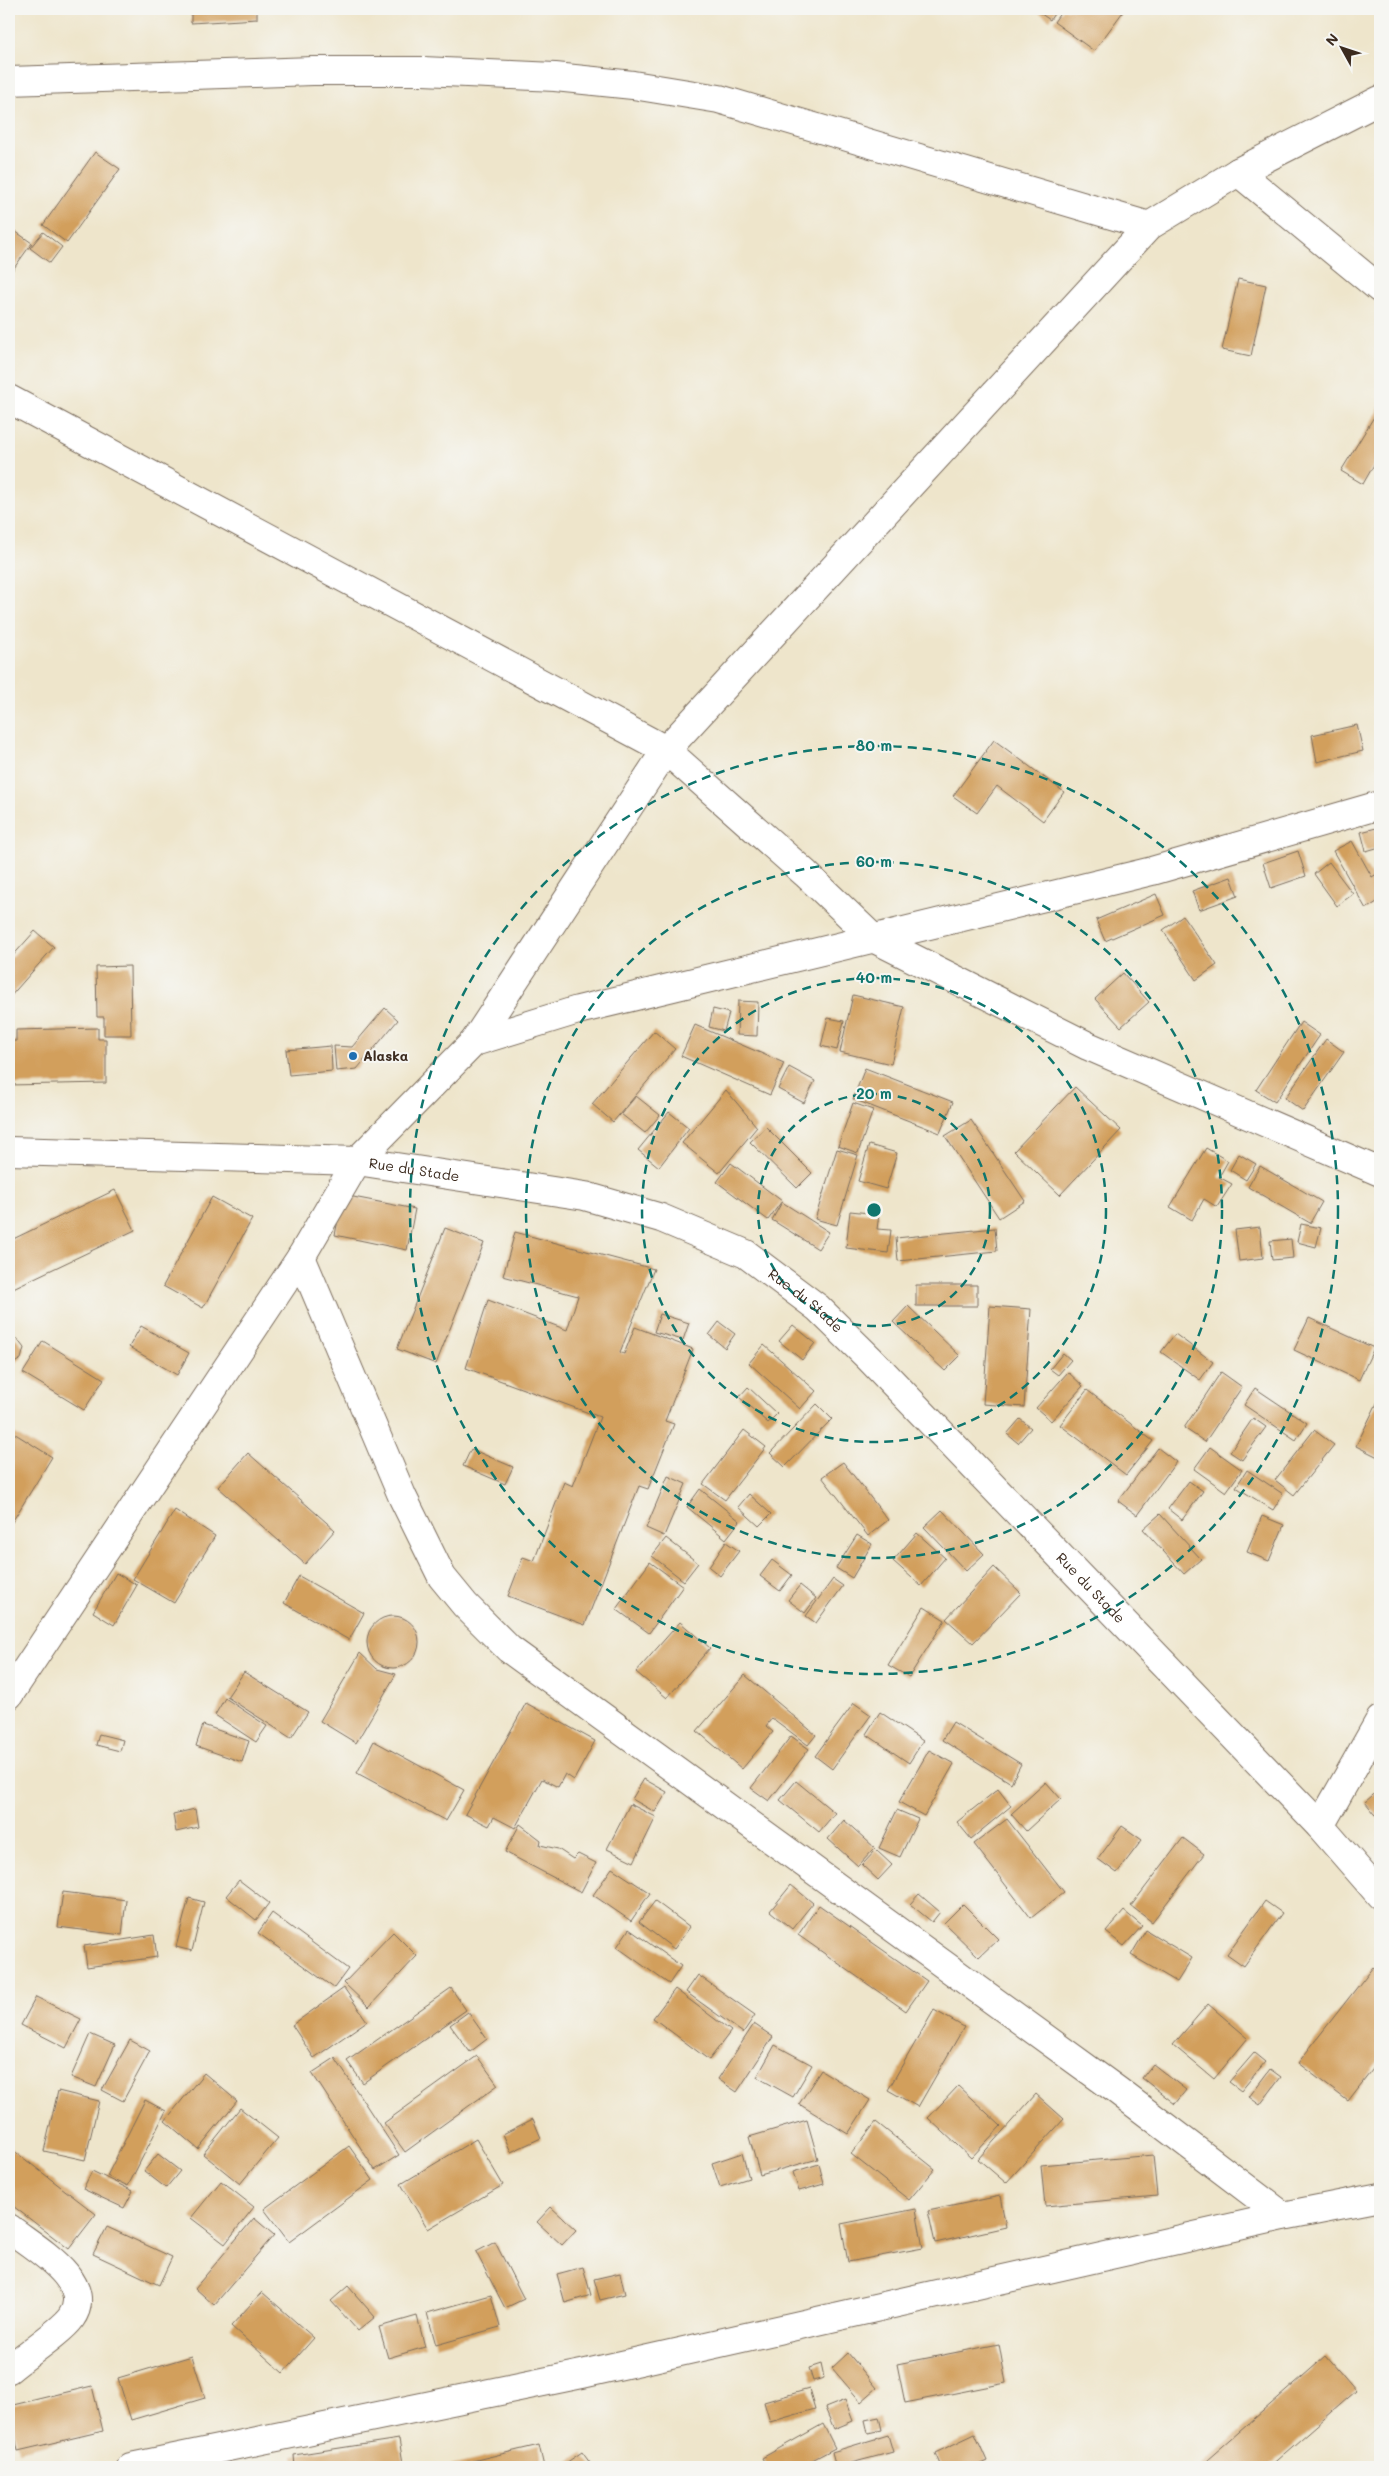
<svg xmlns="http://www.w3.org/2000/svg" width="1389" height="2476" viewBox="0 0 1389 2476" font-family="Mali,sans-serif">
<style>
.building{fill:#d29f5c}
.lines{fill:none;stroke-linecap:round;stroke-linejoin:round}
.minor-casing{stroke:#7a6b5b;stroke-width:30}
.minor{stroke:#fff;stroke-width:28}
.ring{fill:none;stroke:#0f766e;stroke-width:2.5;stroke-dasharray:9 6}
.poi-dot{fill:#1f6fb2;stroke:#f6f6f2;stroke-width:2}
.labels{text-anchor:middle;stroke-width:4;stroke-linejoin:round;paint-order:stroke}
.poi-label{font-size:14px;font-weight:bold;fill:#3b2a1e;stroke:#f6f6f2;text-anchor:start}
.street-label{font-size:14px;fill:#3b2a1e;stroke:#f6f6f2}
.centre{fill:#0f766e;stroke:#f6f6f2;stroke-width:2.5}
.ring-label{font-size:15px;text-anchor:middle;font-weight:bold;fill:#0f766e;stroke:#f6f6f2;stroke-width:4;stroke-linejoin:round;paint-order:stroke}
</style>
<rect width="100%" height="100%" fill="#f6f6f2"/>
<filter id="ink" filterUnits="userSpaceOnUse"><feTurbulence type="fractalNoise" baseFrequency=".02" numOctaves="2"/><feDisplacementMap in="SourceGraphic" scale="10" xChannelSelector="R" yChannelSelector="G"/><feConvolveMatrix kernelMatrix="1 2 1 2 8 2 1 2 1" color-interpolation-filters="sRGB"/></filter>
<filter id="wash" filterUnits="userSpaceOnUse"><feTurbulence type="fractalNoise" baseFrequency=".0096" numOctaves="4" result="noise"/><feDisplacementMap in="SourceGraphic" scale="20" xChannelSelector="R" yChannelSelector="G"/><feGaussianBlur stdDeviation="1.12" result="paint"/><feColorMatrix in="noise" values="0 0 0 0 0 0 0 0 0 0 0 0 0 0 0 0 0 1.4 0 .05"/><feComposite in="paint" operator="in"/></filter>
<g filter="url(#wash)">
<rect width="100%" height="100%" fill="#eee5cb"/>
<g id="blocks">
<path class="building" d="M191 9H257V19L191 23Z
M1034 9H1057L1050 20Z
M1063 9H1125L1094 51 1054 22Z
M95 152 120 169 67 243 43 225Z
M9 227 32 243 9 275Z
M43 232 62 247 50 263 30 248Z
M1238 279 1266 285 1251 356 1222 350Z
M1380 407V454L1363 484 1341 471Z
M1357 725 1363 751 1317 762 1312 735Z
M994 740 1064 792 1043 821 997 786 977 813 953 796Z
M1380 827V847L1366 851 1361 832Z
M1352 841 1372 877 1380 872V900L1366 909 1333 851Z
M1298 851 1306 876 1271 888 1263 863Z
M1329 862 1353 894 1337 906 1314 874Z
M1231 877 1238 896 1199 910 1192 891Z
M1156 894 1165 915 1105 941 1096 920Z
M1183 916 1217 965 1196 980 1163 930Z
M35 931 54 947 9 998V960Z
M130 966 131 1035H104V1017H97L96 967Z
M1123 973 1149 1002 1121 1027 1095 999Z
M853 995 904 1007 891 1064 840 1052Z
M738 1001 758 1002 757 1036 737 1035Z
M385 1008 398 1020 357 1069 336 1071 334 1046 352 1047Z
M713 1009 729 1013 724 1031 709 1027Z
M828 1018 844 1021 837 1050 821 1046Z
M1301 1022 1320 1035 1275 1102 1256 1090Z
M695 1025 784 1063 770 1095 681 1056Z
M98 1028V1039H106V1083L9 1085V1041H16V1030Z
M654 1031 675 1049 613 1122 592 1104Z
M1326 1039 1344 1052 1303 1111 1285 1098Z
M331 1046 332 1071 289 1075 286 1050Z
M789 1067 815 1081 804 1103 778 1089Z
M865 1068 953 1102 940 1133 853 1099Z
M1075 1087 1121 1130 1060 1195 1014 1151Z
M726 1090 757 1127 719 1173 682 1143Z
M636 1096 660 1115 645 1133 621 1114Z
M853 1103 873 1110 858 1153 838 1146Z
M669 1112 689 1128 659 1167 638 1150Z
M971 1120 1025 1201 999 1218 945 1136Z
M766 1127 812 1173 797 1188 750 1142Z
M869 1145 897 1153 886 1189 858 1181Z
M1206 1148 1228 1161 1219 1177 1232 1184 1217 1207 1204 1199 1192 1220 1170 1207Z
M837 1149 858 1155 837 1225 815 1219Z
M1239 1154 1256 1164 1246 1180 1230 1170Z
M731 1163 782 1201 768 1220 717 1182Z
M1260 1166 1322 1202 1310 1223 1248 1187Z
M115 1190 135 1230 9 1290V1241Z
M343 1195 415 1209 407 1250 335 1235Z
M212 1197 252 1219 203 1308 163 1286Z
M782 1202 829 1232 818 1249 772 1220Z
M850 1211 879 1214 877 1229 891 1230 888 1253 846 1248Z
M1301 1224 1321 1228 1316 1247 1297 1242Z
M1260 1227 1263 1258 1239 1261 1235 1230Z
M445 1228 484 1243 436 1364 397 1349Z
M995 1228 997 1251 898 1261 896 1238Z
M515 1232 654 1269 620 1352 624 1354 635 1327 693 1349 665 1421 674 1424 648 1489 639 1486 585 1625 508 1596 523 1557 534 1561 564 1482 573 1486 600 1417 466 1368 488 1300 567 1330 578 1296 503 1276Z
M1291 1239 1293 1258 1272 1260 1270 1241Z
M916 1285H977V1306H916Z
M908 1306 960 1356 945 1371 893 1322Z
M990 1306 1031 1309 1024 1407 983 1404Z
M660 1314 689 1323 683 1340 654 1332Z
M1309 1318 1374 1348 1359 1380 1294 1350Z
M719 1322 735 1334 725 1348 709 1335Z
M793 1325 815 1343 802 1360 779 1341Z
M141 1326 189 1353 177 1375 129 1347Z
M1175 1334 1213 1362 1200 1380 1161 1352Z
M9 1336 17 1339 24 1348 21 1359 11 1365H9Z
M43 1341 104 1379 84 1410 23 1373Z
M764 1345 816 1391 800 1409 749 1363Z
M1063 1353 1071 1360 1058 1375 1050 1369Z
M1068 1372 1083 1386 1051 1421 1036 1408Z
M1221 1372 1242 1387 1205 1442 1184 1428Z
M748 1387 777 1414 768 1423 739 1397Z
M1255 1388 1307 1423 1296 1440 1244 1405Z
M1087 1390 1153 1441 1126 1475 1060 1425Z
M1380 1397V1458L1356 1446Z
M817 1404 832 1419 785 1467 770 1453Z
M1253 1418 1266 1427 1242 1460 1230 1452Z
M1020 1419 1031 1428 1018 1443 1007 1434Z
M9 1430 52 1457 9 1527Z
M744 1430 766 1447 725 1500 703 1484Z
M1314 1430 1334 1445 1294 1495 1275 1480Z
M1210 1447 1242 1470 1226 1492 1194 1469Z
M1158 1448 1176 1462 1137 1515 1118 1501Z
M471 1449 513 1467 505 1484 463 1466Z
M248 1453 335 1530 305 1564 218 1487Z
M843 1462 888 1520 868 1536 822 1477Z
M1247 1470 1283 1494 1273 1510 1236 1487Z
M668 1476 686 1484 664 1536 646 1528Z
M1189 1481 1203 1491 1182 1520 1168 1509Z
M700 1489 740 1521 726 1539 687 1507Z
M749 1494 771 1514 759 1526 738 1507Z
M175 1510 215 1536 174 1603 133 1579Z
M942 1510 984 1554 966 1571 924 1527Z
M1160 1514 1201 1559 1184 1574 1143 1529Z
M1262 1516 1284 1525 1269 1561 1247 1552Z
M917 1533 945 1558 921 1586 893 1561Z
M857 1535 872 1544 852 1578 836 1568Z
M666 1538 698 1563 684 1581 652 1556Z
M726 1542 739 1551 720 1576 709 1567Z
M772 1560 792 1575 780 1591 760 1576Z
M650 1562 683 1586 649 1633 616 1609Z
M994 1567 1021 1593 973 1643 946 1619Z
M116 1573 137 1585 114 1625 93 1612Z
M299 1576 364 1613 349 1640 284 1603Z
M833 1579 843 1586 816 1623 806 1616Z
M800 1585 816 1598 805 1613 788 1600Z
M924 1607 945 1620 909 1677 888 1665Z
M367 1642a26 26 0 1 1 52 0a26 26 0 1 1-52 0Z
M680 1622 710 1648 667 1698 636 1672Z
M360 1653 377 1669 396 1674 356 1743 320 1721Z
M244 1672 308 1712 291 1738 227 1697Z
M745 1675 816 1735 808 1745 772 1718 766 1726 773 1732 742 1769 697 1731Z
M225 1698 267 1726 256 1742 215 1715Z
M526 1703 595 1741 574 1780 565 1774 558 1787 542 1779 515 1828 494 1817 489 1826 465 1814Z
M854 1703 871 1715 832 1769 815 1756Z
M880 1712 923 1741 909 1763 866 1734Z
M953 1722 1021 1764 1011 1783 942 1740Z
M203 1725 249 1741 242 1762 196 1746Z
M99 1734 123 1740 120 1751 96 1745Z
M791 1736 809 1749 769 1801 751 1788Z
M374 1741 464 1790 446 1821 357 1773Z
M929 1750 954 1764 924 1816 899 1802Z
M644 1779 667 1792 655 1812 632 1799Z
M796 1781 835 1813 819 1832 780 1800Z
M1046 1782 1061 1799 1026 1831 1011 1814Z
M998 1789 1011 1806 971 1839 957 1822Z
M1380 1789V1820L1365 1802Z
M630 1804 656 1817 634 1862 607 1849Z
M195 1809 198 1827 176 1832 173 1814Z
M897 1810 918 1819 900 1857 879 1848Z
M1007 1819 1064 1892 1031 1918 974 1844Z
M844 1820 875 1848 858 1866 828 1839Z
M520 1824 541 1840 540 1845 558 1849 573 1859 578 1854 596 1863 581 1892 505 1852Z
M1122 1826 1142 1840 1117 1873 1098 1859Z
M1183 1838 1204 1854 1152 1922 1131 1906Z
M876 1850 892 1865 878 1880 862 1865Z
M612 1868 650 1893 631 1921 593 1895Z
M239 1880 269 1903 256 1920 226 1896Z
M791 1885 813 1903 792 1929 770 1911Z
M63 1892 126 1900 122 1935 58 1927Z
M919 1894 940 1912 932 1922 910 1904Z
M189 1898 204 1902 192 1951 176 1947Z
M655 1901 690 1927 674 1949 639 1922Z
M1265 1901 1282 1913 1244 1966 1227 1954Z
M963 1904 998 1939 979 1957 944 1923Z
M819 1905 927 1981 906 2011 798 1935Z
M1124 1911 1142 1926 1124 1946 1106 1932Z
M272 1913 348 1969 334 1988 258 1933Z
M629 1929 681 1966 669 1984 617 1947Z
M1146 1930 1192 1958 1177 1982 1131 1955Z
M393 1932 417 1956 369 2007 344 1983Z
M154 1935 157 1957 87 1967 84 1946Z
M1373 1967 1380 1973V2060L1348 2101 1298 2063Z
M698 1975 755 2015 743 2033 686 1992Z
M344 1988 367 2021 314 2058 292 2025Z
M451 1988 466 2010 363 2083 347 2061Z
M675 1989 731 2031 709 2060 653 2018Z
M36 1997 81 2019 66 2048 21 2025Z
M1208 2004 1248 2038 1214 2079 1173 2045Z
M934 2010 964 2027 918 2107 888 2090Z
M468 2012 487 2039 470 2052 450 2025Z
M754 2024 773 2037 737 2092 718 2079Z
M90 2034 115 2045 96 2087 71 2077Z
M130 2040 150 2051 123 2101 102 2090Z
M775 2045 812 2065 793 2097 757 2077Z
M1254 2053 1265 2062 1241 2091 1229 2082Z
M477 2056 498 2085 405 2152 384 2123Z
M335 2058 399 2155 375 2170 312 2073Z
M1153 2064 1186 2090 1175 2104 1142 2078Z
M1270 2069 1281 2077 1260 2105 1249 2097Z
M821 2070 870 2100 848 2134 799 2104Z
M204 2073 237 2101 198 2149 165 2121Z
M958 2086 1001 2126 971 2158 928 2118Z
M58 2091 99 2101 85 2160 44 2151Z
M1036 2094 1064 2119 1006 2183 978 2159Z
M145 2100 166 2111 128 2186 107 2176Z
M240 2108 278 2138 240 2184 203 2154Z
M533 2119 541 2138 511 2152 503 2134Z
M807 2120 818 2159 760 2175 749 2137Z
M876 2122 935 2169 909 2200 851 2154Z
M476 2139 503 2185 428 2229 401 2184Z
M349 2146 373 2180 289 2242 264 2209Z
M9 2147 96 2214 69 2249 9 2203Z
M742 2153 749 2178 720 2187 712 2163Z
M158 2154 180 2171 166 2188 144 2171Z
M1153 2155 1157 2196 1045 2206 1041 2165Z
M819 2164 824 2184 799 2191 793 2172Z
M92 2171 133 2191 124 2208 83 2189Z
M221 2181 254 2207 225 2244 191 2218Z
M1000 2196 1006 2227 935 2243 928 2211Z
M551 2207 576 2230 562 2245 537 2222Z
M916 2209 923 2248 848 2262 841 2224Z
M254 2218 274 2235 214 2305 195 2288Z
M107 2227 172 2257 159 2285 93 2254Z
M495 2242 524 2299 505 2308 476 2252Z
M583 2267 591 2295 565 2303 557 2274Z
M620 2273 625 2294 600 2300 594 2279Z
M348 2286 375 2317 358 2331 331 2301Z
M262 2292 314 2338 283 2373 231 2326Z
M491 2295 500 2327 436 2345 427 2313Z
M417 2316 425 2347 388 2358 379 2327Z
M999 2344 1006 2383 905 2403 897 2364Z
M848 2353 877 2388 861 2402 832 2368Z
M192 2356 205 2398 131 2420 118 2378Z
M1326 2356 1356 2391 1269 2467H1199Z
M821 2364 824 2378 813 2381 809 2368Z
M92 2386 103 2431 18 2451 9 2406Z
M809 2389 815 2409 770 2422 764 2402Z
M845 2400 853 2421 834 2429 825 2408Z
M879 2417 882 2430 868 2433 865 2420Z
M823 2424 835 2448 799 2467H767L762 2458Z
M975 2434 987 2461 974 2467H941L935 2453Z
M888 2435 893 2452 836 2467 832 2452Z
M399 2439 403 2463 378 2467H295L294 2455Z
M539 2445 544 2467H447Z
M582 2452 593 2467H560Z"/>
</g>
</g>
<g filter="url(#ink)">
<use href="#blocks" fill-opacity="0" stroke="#7a6b5b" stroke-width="1"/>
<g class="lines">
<defs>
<g id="minor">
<path d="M9 81 313 71H423L555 77 633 85 719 99 1149 226"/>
<path d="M1238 172 1380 289"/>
<path d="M9 399 666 750 806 874 873 938 1088 1046 1380 1172"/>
<path d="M474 1042 666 750 1149 226 1238 172 1380 100"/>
<path id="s1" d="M9 1151 357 1161 585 1196 661 1218 746 1254 818 1308 870 1359 1320 1826 1380 1895"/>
<path d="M301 1257 403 1498 442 1577 465 1605 509 1649 1118 2091 1283 2216"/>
<path d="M9 1695 301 1257 357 1161 474 1042 578 1010 1152 871 1380 805"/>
<path d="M1320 1826 1380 1720"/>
<path d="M9 2228C33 2247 97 2282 71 2318 62 2331 23 2357 9 2369"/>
<path d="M131 2467 582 2374 1283 2216 1380 2197"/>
</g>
</defs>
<use href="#minor" class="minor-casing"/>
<use href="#minor" class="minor"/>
</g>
</g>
<g class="ring">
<circle cx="874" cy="1210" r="116"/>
<circle cx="874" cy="1210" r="232"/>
<circle cx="874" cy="1210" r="348"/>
<circle cx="874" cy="1210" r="464"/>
</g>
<circle class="poi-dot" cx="353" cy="1056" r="5"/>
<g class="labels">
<g class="poi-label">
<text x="363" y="1061">Alaska</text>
</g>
<g class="street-label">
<text dy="5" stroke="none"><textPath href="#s1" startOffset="406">Rue du Stade</textPath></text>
<text dy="5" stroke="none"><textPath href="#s1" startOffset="826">Rue du Stade</textPath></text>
<text dy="5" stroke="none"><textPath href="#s1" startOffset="1231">Rue du Stade</textPath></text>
</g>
</g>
<circle cx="874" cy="1210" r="8" class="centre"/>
<g class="ring-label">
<text x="874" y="751">80 m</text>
<text x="874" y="867">60 m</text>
<text x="874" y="983">40 m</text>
<text x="874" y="1099">20 m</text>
</g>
<rect width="1389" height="2476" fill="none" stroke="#f6f6f2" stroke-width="30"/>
<g transform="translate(1342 48) rotate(310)" stroke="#f6f6f2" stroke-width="4" paint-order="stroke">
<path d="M0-4L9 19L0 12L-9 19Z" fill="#3b2a1e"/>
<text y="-8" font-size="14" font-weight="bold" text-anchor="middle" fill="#3b2a1e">N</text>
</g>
</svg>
